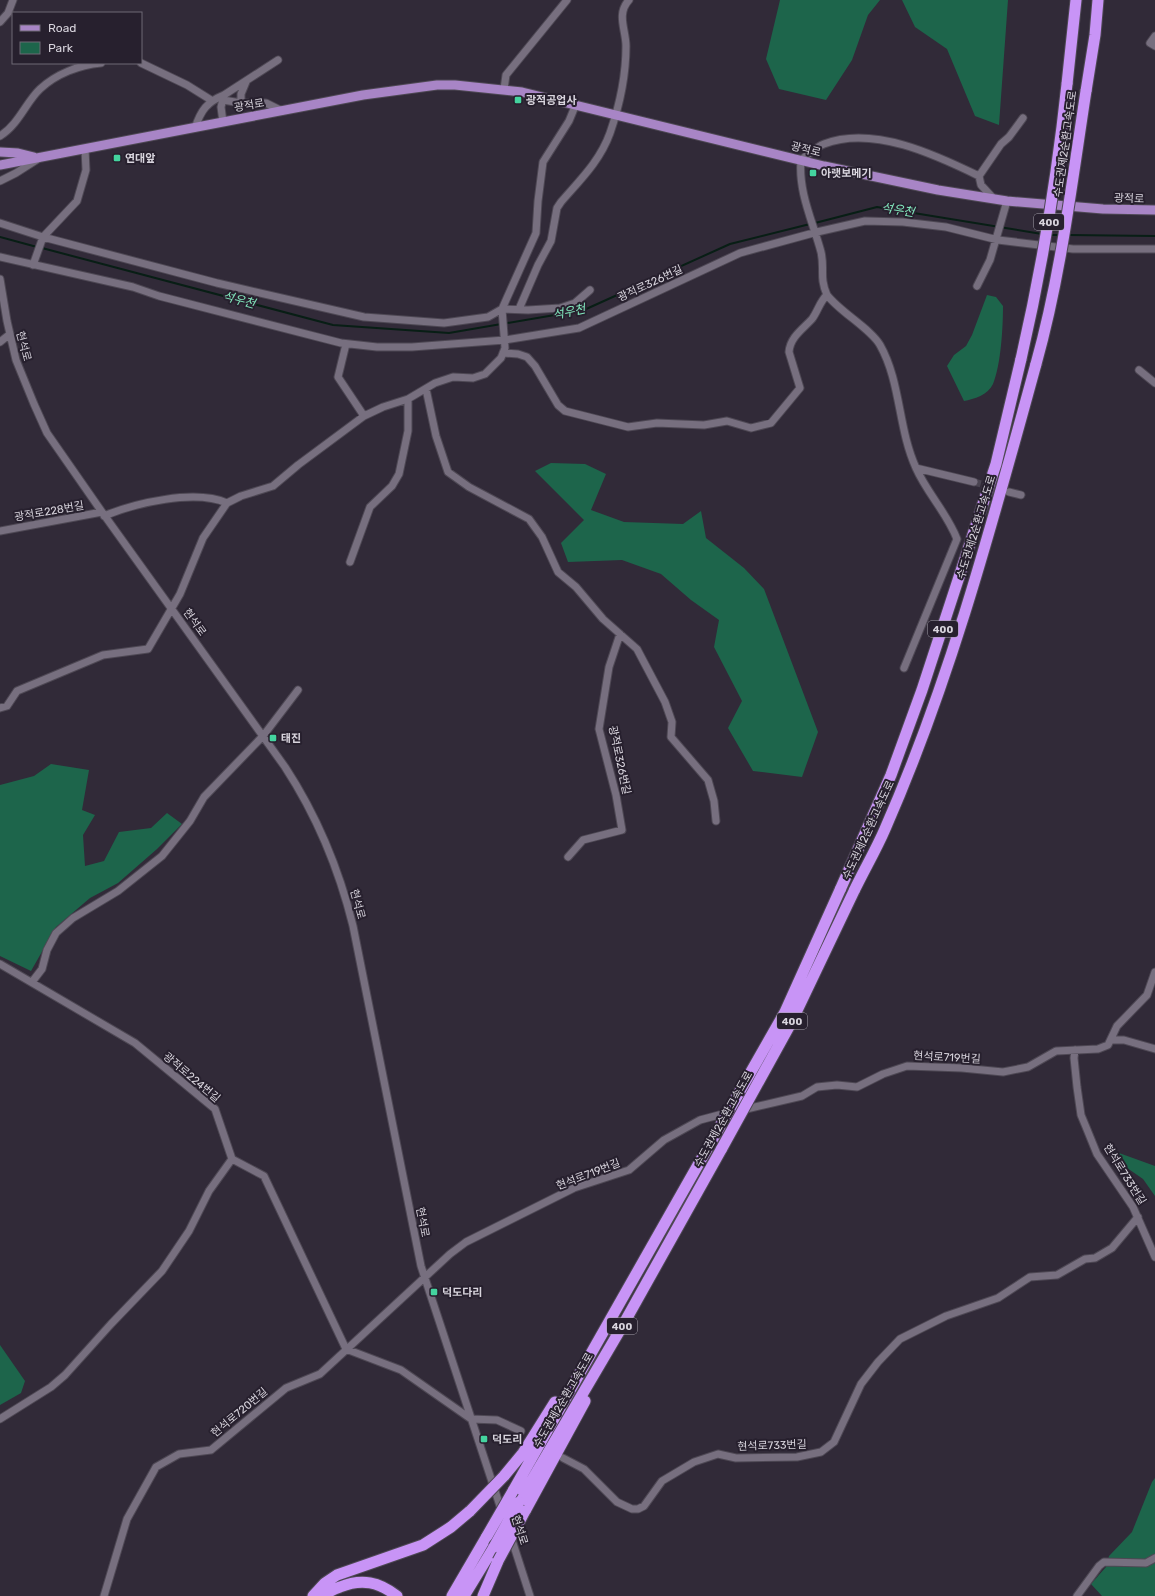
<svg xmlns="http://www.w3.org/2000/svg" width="1155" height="1596" viewBox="0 0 1155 1596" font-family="Rubik,'Noto Sans KR',sans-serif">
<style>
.green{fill:#1d654b}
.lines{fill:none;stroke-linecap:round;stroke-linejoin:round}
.stream{stroke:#081e15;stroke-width:2}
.minor-tunnel{stroke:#4a4451;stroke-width:7;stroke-dasharray:7 3.5;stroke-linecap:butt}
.minor-casing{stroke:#4e4854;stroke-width:9}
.major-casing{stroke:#4e4854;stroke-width:11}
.highway-casing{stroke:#4e4854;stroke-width:13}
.minor{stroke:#776f7f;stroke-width:7}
.major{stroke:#a885c6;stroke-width:9}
.highway{stroke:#c894f6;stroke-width:11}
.highway-bridge-casing{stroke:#4e4854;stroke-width:13;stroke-linecap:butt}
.highway-bridge{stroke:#c894f6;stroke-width:11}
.poi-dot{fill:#44d49f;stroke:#27202e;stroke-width:1.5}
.labels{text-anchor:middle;stroke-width:4;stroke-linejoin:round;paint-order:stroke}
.shield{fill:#27202e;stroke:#a39ea8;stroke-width:1}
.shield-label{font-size:10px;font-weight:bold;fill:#d8d4dd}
.poi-label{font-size:11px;font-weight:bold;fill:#d8d4dd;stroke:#27202e;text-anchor:start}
.street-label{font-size:11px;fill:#d8d4dd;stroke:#27202e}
.water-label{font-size:12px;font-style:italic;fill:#83e9be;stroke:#27202e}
</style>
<rect width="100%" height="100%" fill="#312a38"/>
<path class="green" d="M780 0H880L868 15 852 60 826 100 779 89 766 59Z
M902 0H1008L999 125 975 116 947 49 915 27Z
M987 295 996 297 1003 306C1003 327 1001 365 993 384 988 395 974 399 964 401L947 366 954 355 966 346 972 335Z
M551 463 585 464 606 474 591 510 624 522 683 524 701 511 706 538 744 568 764 589 818 732 802 777 753 771 728 728 742 701 714 647 719 620 691 600 661 574 622 560 568 562 561 543 584 520 535 471Z
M51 764 89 770 82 810 95 815 83 835 85 866 104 861 119 832 151 828 167 813 182 824 157 849 118 883 90 898 56 927 31 971 0 956V785L34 776Z
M1108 1149 1155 1166V1196L1143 1179 1117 1161Z
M0 1345 25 1381 21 1393 0 1405Z
M1155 1478V1596H1102L1091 1584 1106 1567 1109 1556 1132 1532 1152 1482Z"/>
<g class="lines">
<path class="stream" d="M815 223 877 207 1042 234
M1050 235H1060
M1068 235 1155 236
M0 237 37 247
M42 248 333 325 449 333 584 310 730 244 810 224"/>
<path class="minor-tunnel" d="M974 482 1004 490"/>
<defs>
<path id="minor" d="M0 22 8 13 13 0
M1155 36 1150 43 1155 46
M141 63 187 85 211 100
M504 89 506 75 567 0
M223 100 241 103H266L282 111
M241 103V94L246 82
M223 122 221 107 224 95 278 60
M195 128C201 110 207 102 224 95
M0 136C19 124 26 102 40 89 56 74 79 65 101 63
M0 181 16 173 38 159
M994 199 981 185 979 176 1001 144 1009 137 1023 118
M0 223 43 237 217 283 364 317 444 323 488 317 502 309 528 310 560 308 575 303 590 290
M0 257 133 287 159 296 341 343 377 347H412L505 340 579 328 740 253 817 232 865 221 903 222 946 227 998 240 1073 249H1155
M33 265 43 237 77 201 86 170 85 149
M0 279 7 321 16 360 34 404 47 433 102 512 285 767C317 816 339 869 353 926L421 1266 502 1512
M977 286 990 260 1007 201
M827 295C840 312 871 329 880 345 901 382 898 429 916 468 927 493 947 513 957 539L904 668
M519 309 538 265 551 241 557 208 561 202C580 180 600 161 610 133 619 107 626 74 626 46 626 30 616 14 629 0
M0 342 10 334
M346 344 338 377 364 416
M503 353 518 354 527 357 535 366 558 405 565 411 628 427 657 423 704 425 727 421 751 428 771 423 800 388 789 352C790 337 803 329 812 319 818 311 820 301 827 295 819 277 825 269 821 252 813 222 798 192 801 160 808 155 816 147 824 144 873 125 936 155 979 176
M1139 370 1155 383
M426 389 436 436 448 472 469 487 529 519 542 537 558 572 576 587 603 619 637 649 665 702 672 722 671 737 708 780 714 801 716 821
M916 468 974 482
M1009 492 1021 495
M104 516C135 503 195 489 227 503
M0 531 102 512
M350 562 370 507 392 486 399 474 408 431V399L435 383 453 377 473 378 485 374 501 358 505 348 502 309 536 233 538 201 543 162 569 121 576 104
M0 708 7 706 17 691 103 655 148 649 180 594 203 538 227 503 241 496 273 486 298 465 364 416 383 407 408 399
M568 857 583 840 622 830 616 795 599 729 609 667 620 634
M0 964 135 1043 215 1109 232 1159 264 1176 346 1349 401 1370 471 1419 497 1420 521 1431
M32 982 42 969 47 950 56 933 73 918 118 891 162 856 190 821 204 797 263 736 298 690
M1111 1040H1124L1155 1049
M1075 1050 1074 1058 1077 1087 1081 1115 1086 1127 1097 1154 1133 1207 1155 1257
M742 1110 802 1096 817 1087 837 1085 857 1087 883 1074 907 1066 962 1068 1003 1072 1028 1067 1056 1051 1098 1049 1108 1045 1117 1026 1147 995 1155 972
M0 1419 51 1387 65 1375 111 1324 162 1271 189 1231 209 1191 232 1159
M563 1458 584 1469 617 1502 632 1509H638L644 1506 662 1481 694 1462 718 1454 736 1458 797 1457 821 1452 834 1442 861 1384 878 1362 900 1339 946 1316 998 1298 1030 1277 1057 1275 1085 1259 1095 1258 1112 1248 1138 1217
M511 1537 530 1596
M104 1596 127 1519 156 1467 179 1454 211 1450 286 1388 320 1374 450 1254 466 1242 574 1188 629 1170 664 1140 700 1120 730 1112
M1077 1596 1099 1566 1104 1562 1146 1563 1155 1558"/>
<path id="major" d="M0 152 18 153 34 157
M0 165 363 95 437 85H455L522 92 824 166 938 190 1007 201 1103 209 1155 210"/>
<path id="highway" d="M1067 84 1076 0
M1086 91 1095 35 1098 0
M840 890 891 775 922 690 996 464 1021 359
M854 891C864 870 876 850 885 829 951 679 993 520 1036 364
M504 1476 523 1453 555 1402
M513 1491 711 1142
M519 1502 623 1325 722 1148
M525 1511 585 1401
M313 1596 325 1583 337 1575 423 1545 451 1527 470 1511
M324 1596C328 1592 334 1589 340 1587 362 1578 379 1582 397 1596
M452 1596 487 1536
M464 1596 494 1547
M483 1596 498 1561"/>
</defs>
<use href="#minor" class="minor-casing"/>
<use href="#major" class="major-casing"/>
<use href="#highway" class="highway-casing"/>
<use href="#minor" class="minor"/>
<use href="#major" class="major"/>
<use href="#highway" class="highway"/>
<defs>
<path id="highway-bridge" d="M1021 359C1042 268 1057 177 1067 84
M1036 364C1061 275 1072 181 1086 91
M711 1142 785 1012 840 890
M722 1148 791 1023 854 891
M470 1511 504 1476
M487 1536 513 1491
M494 1547 519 1502
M498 1561 525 1511"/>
</defs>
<use href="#highway-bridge" class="highway-bridge-casing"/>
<use href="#highway-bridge" class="highway-bridge"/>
</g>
<g class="poi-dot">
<rect x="514" y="96" width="8" height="8" rx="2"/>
<rect x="113" y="154" width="8" height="8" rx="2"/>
<rect x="809" y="169" width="8" height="8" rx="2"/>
<rect x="269" y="734" width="8" height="8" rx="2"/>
<rect x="430" y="1288" width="8" height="8" rx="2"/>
<rect x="480" y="1435" width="8" height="8" rx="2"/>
</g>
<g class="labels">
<g class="shield">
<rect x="1034" y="214" width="30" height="16" rx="3"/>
<rect x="928" y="621" width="30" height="16" rx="3"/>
<rect x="777" y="1013" width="30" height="16" rx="3"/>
<rect x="607" y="1318" width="30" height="16" rx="3"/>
</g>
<g class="shield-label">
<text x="1049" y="226">400</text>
<text x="943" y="633">400</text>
<text x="792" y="1025">400</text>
<text x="622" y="1330">400</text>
</g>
<g class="poi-label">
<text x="526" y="104">광적공업사</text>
<text x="125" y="162">연대앞</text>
<text x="821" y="177">아랫보메기</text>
<text x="281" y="742">태진</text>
<text x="442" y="1296">덕도다리</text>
<text x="492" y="1443">덕도리</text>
</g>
<g class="street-label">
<text transform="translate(249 105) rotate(-10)" y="4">광적로</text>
<text transform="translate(1065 144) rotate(-82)" y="4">수도권제2순환고속도로</text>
<text transform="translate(806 149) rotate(14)" y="4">광적로</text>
<text transform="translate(1129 198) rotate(2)" y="4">광적로</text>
<text transform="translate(650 283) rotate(-25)" y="4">광적로326번길</text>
<text transform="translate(24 346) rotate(75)" y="4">현석로</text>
<text transform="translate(49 511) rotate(-10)" y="4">광적로228번길</text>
<text transform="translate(976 527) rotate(-73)" y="4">수도권제2순환고속도로</text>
<text transform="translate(195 622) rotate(54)" y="4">현석로</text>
<text transform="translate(620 760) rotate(78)" y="4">광적로326번길</text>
<text transform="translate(868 830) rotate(-65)" y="4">수도권제2순환고속도로</text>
<text transform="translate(358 904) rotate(75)" y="4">현석로</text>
<text transform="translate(947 1057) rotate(3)" y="4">현석로719번길</text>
<text transform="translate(192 1077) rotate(40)" y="4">광적로224번길</text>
<text transform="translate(723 1119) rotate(-61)" y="4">수도권제2순환고속도로</text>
<text transform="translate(588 1174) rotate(-21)" y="4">현석로719번길</text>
<text transform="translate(1125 1174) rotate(58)" y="4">현석로733번길</text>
<text transform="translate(423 1222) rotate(79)" y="4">현석로</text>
<text transform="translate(563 1400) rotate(-60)" y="4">수도권제2순환고속도로</text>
<text transform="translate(239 1412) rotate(-40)" y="4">현석로720번길</text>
<text transform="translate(772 1445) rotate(-2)" y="4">현석로733번길</text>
<text transform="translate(520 1530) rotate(72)" y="4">현석로</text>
</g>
<g class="water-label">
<text transform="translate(898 210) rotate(9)" y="4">석우천</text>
<text transform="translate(239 300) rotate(15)" y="4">석우천</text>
<text transform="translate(569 312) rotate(-12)" y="4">석우천</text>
</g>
</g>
<rect x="12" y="12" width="130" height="52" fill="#27202e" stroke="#6e6874"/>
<rect x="20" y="25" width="20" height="6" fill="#a885c6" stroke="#6e6874"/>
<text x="48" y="32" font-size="12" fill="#d8d4dd">Road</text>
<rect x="20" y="42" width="20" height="12" fill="#1d654b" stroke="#6e6874"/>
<text x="48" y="52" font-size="12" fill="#d8d4dd">Park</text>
</svg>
